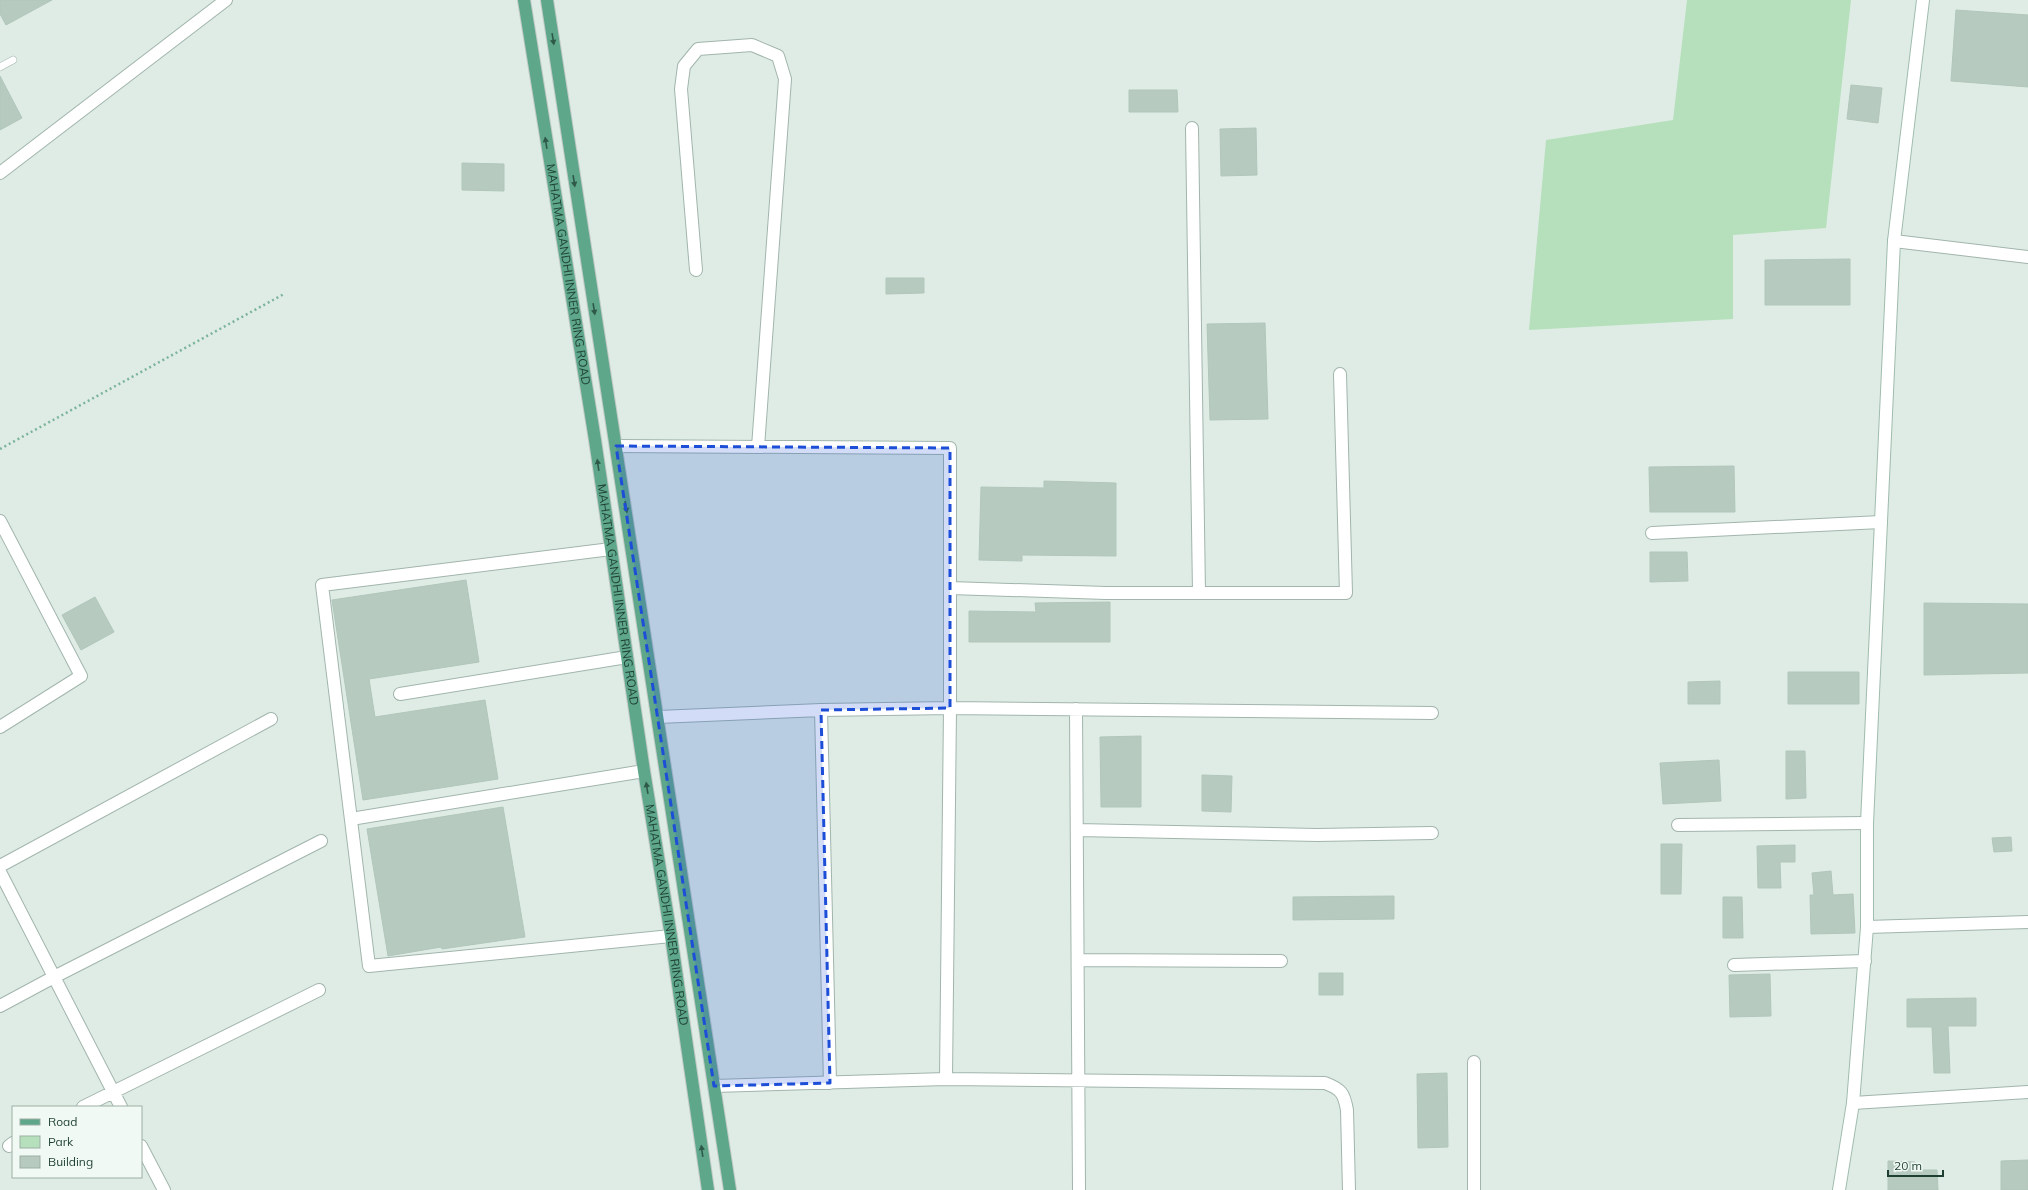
<svg xmlns="http://www.w3.org/2000/svg" width="2028" height="1190" viewBox="0 0 2028 1190" font-family="Mulish,sans-serif">
<style>
.green{fill:#b5e0bb}
.building{fill:#b7cac0;stroke:#b1c7bb}
.lines{fill:none;stroke-linecap:round;stroke-linejoin:round}
.service-casing{stroke:#a1b5ac;stroke-width:8}
.minor-casing{stroke:#a1b5ac;stroke-width:14}
.tertiary-casing{stroke:#a1b5ac;stroke-width:14}
.secondary-casing{stroke:#9fbcae;stroke-width:14}
.primary-casing{stroke:#c0c9c6;stroke-width:14}
.path{stroke:#7cb49b;stroke-width:2.5;stroke-dasharray:2 3;stroke-linecap:butt}
.service{stroke:#fff;stroke-width:7}
.minor{stroke:#fff;stroke-width:12}
.tertiary{stroke:#fff;stroke-width:12}
.secondary{stroke:#fff;stroke-width:12}
.primary{stroke:#5ea78b;stroke-width:12}
.oneway{fill:#2e5948}
.marked{fill:#1d4ed8;fill-opacity:0.2;stroke:#1d4ed8;stroke-width:3;stroke-dasharray:8 5;stroke-linejoin:round}
.labels{text-anchor:middle;stroke-width:3.5;stroke-linejoin:round;paint-order:stroke}
.street-label{font-size:12px;fill:#1e3f32;stroke:#f0f9f3}
</style>
<rect width="100%" height="100%" fill="#dfece5"/>
<path class="green" d="M1687 0H1851L1826 228 1733 235V319L1529 330 1546 140 1673 120Z"/>
<path class="building" d="M0 0H52L6 25 0 14Z
M1956 10 2028 15V87L1951 81Z
M0 76 22 118 0 130Z
M1851 85 1882 88 1878 123 1847 119Z
M1129 90H1177L1178 112H1129Z
M1256 128 1257 175 1221 176 1220 129Z
M462 163 504 164V191L462 190Z
M1850 259V305H1765V260Z
M886 278H924V293L886 294Z
M1265 323 1268 419 1210 420 1207 324Z
M1734 466 1735 512H1650L1649 467Z
M1044 481 1116 483V556L1022 555V561L979 560 981 487 1044 488Z
M1650 552H1687L1688 581 1650 582Z
M466 580 479 662 369 679 375 717 485 700 498 779 363 800 332 600Z
M95 597 114 632 81 650 62 615Z
M1110 602V642H969V611L1036 612 1035 603Z
M1924 603 2028 604V673L1924 675Z
M1788 672H1859V704H1788Z
M1720 681V704H1688V682Z
M1141 736V807H1101L1100 737Z
M1786 751H1805L1806 798 1786 799Z
M1719 760 1721 801 1663 804 1660 763Z
M1202 775 1232 776 1231 812 1202 811Z
M503 807 525 937 442 949 441 947 388 956 367 829Z
M2011 837 2012 851 1994 852 1992 838Z
M1661 844H1682L1681 894H1661Z
M1795 845V862H1780L1781 888H1758L1757 846Z
M1831 871 1833 895 1853 894 1855 933 1811 934 1810 895H1814L1812 873Z
M1394 896V919L1293 920V897Z
M1723 897H1742L1743 938H1723Z
M1319 973H1343V995H1319Z
M1770 974 1771 1016 1730 1017 1729 975Z
M1976 998V1026H1948L1950 1073H1934L1932 1027H1907V999Z
M1447 1073 1448 1147 1418 1148 1417 1074Z
M2028 1160V1190H2001V1161Z
M1888 1161 1915 1162V1170H1937L1938 1190H1888Z"/>
<g class="lines">
<defs>
<path id="service" d="M0 67 13 60"/>
<path id="minor" d="M0 173 226 0
M696 270 681 89 684 66 698 49 752 45 778 56 785 79 758 447
M616 446 950 448V708L821 710 658 717
M0 521 81 676 0 727
M1652 533 1881 522
M611 549 322 585 369 966 671 936
M950 588 1106 593H1199L1192 128
M1199 593H1346L1340 374
M400 694 627 657
M1076 709 1079 1190
M821 710 830 1083
M351 819 644 771
M1678 825 1867 823
M1077 830 1317 835 1432 833
M0 866 271 719
M0 872 121 1107
M1867 927 2028 922
M1078 960 1281 961
M1734 965 1865 961
M0 1006 54 977 321 841
M1474 1062V1190
M714 1086 946 1079
M1853 1103 2028 1092
M83 1107 319 990
M9 1146 13 1143
M141 1146 164 1190
M1349 1190 1347 1110C1344 1093 1341 1089 1325 1083L946 1079 950 708 1432 713"/>
<path id="tertiary" d="M1894 241 2028 257"/>
<path id="secondary" d="M1839 1190 1853 1103 1867 927V823L1894 241 1923 0"/>
<g id="primary">
<path id="s1" d="M524 0 595 440 644 771 671 936 708 1190"/>
<path d="M547 0 730 1190"/>
</g>
</defs>
<use href="#service" class="service-casing"/>
<use href="#minor" class="minor-casing"/>
<use href="#tertiary" class="tertiary-casing"/>
<use href="#secondary" class="secondary-casing"/>
<use href="#primary" class="primary-casing"/>
<path class="path" d="M0 449 284 294"/>
<use href="#service" class="service"/>
<use href="#minor" class="minor"/>
<use href="#tertiary" class="tertiary"/>
<use href="#secondary" class="secondary"/>
<use href="#primary" class="primary"/>
</g>
<defs><path id="oneway-solid" d="M-6-.8H1V-3.2L6.5 0L1 3.2V.8H-6Z"/></defs>
<g class="oneway">
<use href="#oneway-solid" transform="translate(553 39) rotate(81)"/>
<use href="#oneway-solid" transform="translate(546 143) rotate(-99)"/>
<use href="#oneway-solid" transform="translate(574 181) rotate(81)"/>
<use href="#oneway-solid" transform="translate(594 309) rotate(81)"/>
<use href="#oneway-solid" transform="translate(598 465) rotate(-98)"/>
<use href="#oneway-solid" transform="translate(626 507) rotate(81)"/>
<use href="#oneway-solid" transform="translate(647 788) rotate(-99)"/>
<use href="#oneway-solid" transform="translate(702 1151) rotate(-98)"/>
</g>
<path class="marked" d="M616 446 950 448V708L821 710 830 1083 714 1086Z"/>
<g class="labels">
<g class="street-label">
<text dy="4" stroke="none"><textPath href="#s1" startOffset="278">MAHATMA GANDHI INNER RING ROAD</textPath></text>
<text dy="4" stroke="none"><textPath href="#s1" startOffset="602">MAHATMA GANDHI INNER RING ROAD</textPath></text>
<text dy="4" stroke="none"><textPath href="#s1" startOffset="926">MAHATMA GANDHI INNER RING ROAD</textPath></text>
</g>
</g>
<rect x="12" y="1106" width="130" height="72" fill="#f0f9f3" stroke="#9cafa6"/>
<rect x="20" y="1119" width="20" height="6" fill="#5ea78b" stroke="#9cafa6"/>
<text x="48" y="1126" font-size="12" fill="#1e3f32">Road</text>
<rect x="20" y="1136" width="20" height="12" fill="#b5e0bb" stroke="#9cafa6"/>
<text x="48" y="1146" font-size="12" fill="#1e3f32">Park</text>
<rect x="20" y="1156" width="20" height="12" fill="#b7cac0" stroke="#9cafa6"/>
<text x="48" y="1166" font-size="12" fill="#1e3f32">Building</text>
<path d="M1888 1170v6h55v-6" fill="none" stroke="#1e3f32" stroke-width="2"/>
<text x="1894" y="1170" font-size="12" fill="#1e3f32" stroke="#f0f9f3" stroke-width="3" paint-order="stroke">20 m</text>
</svg>
